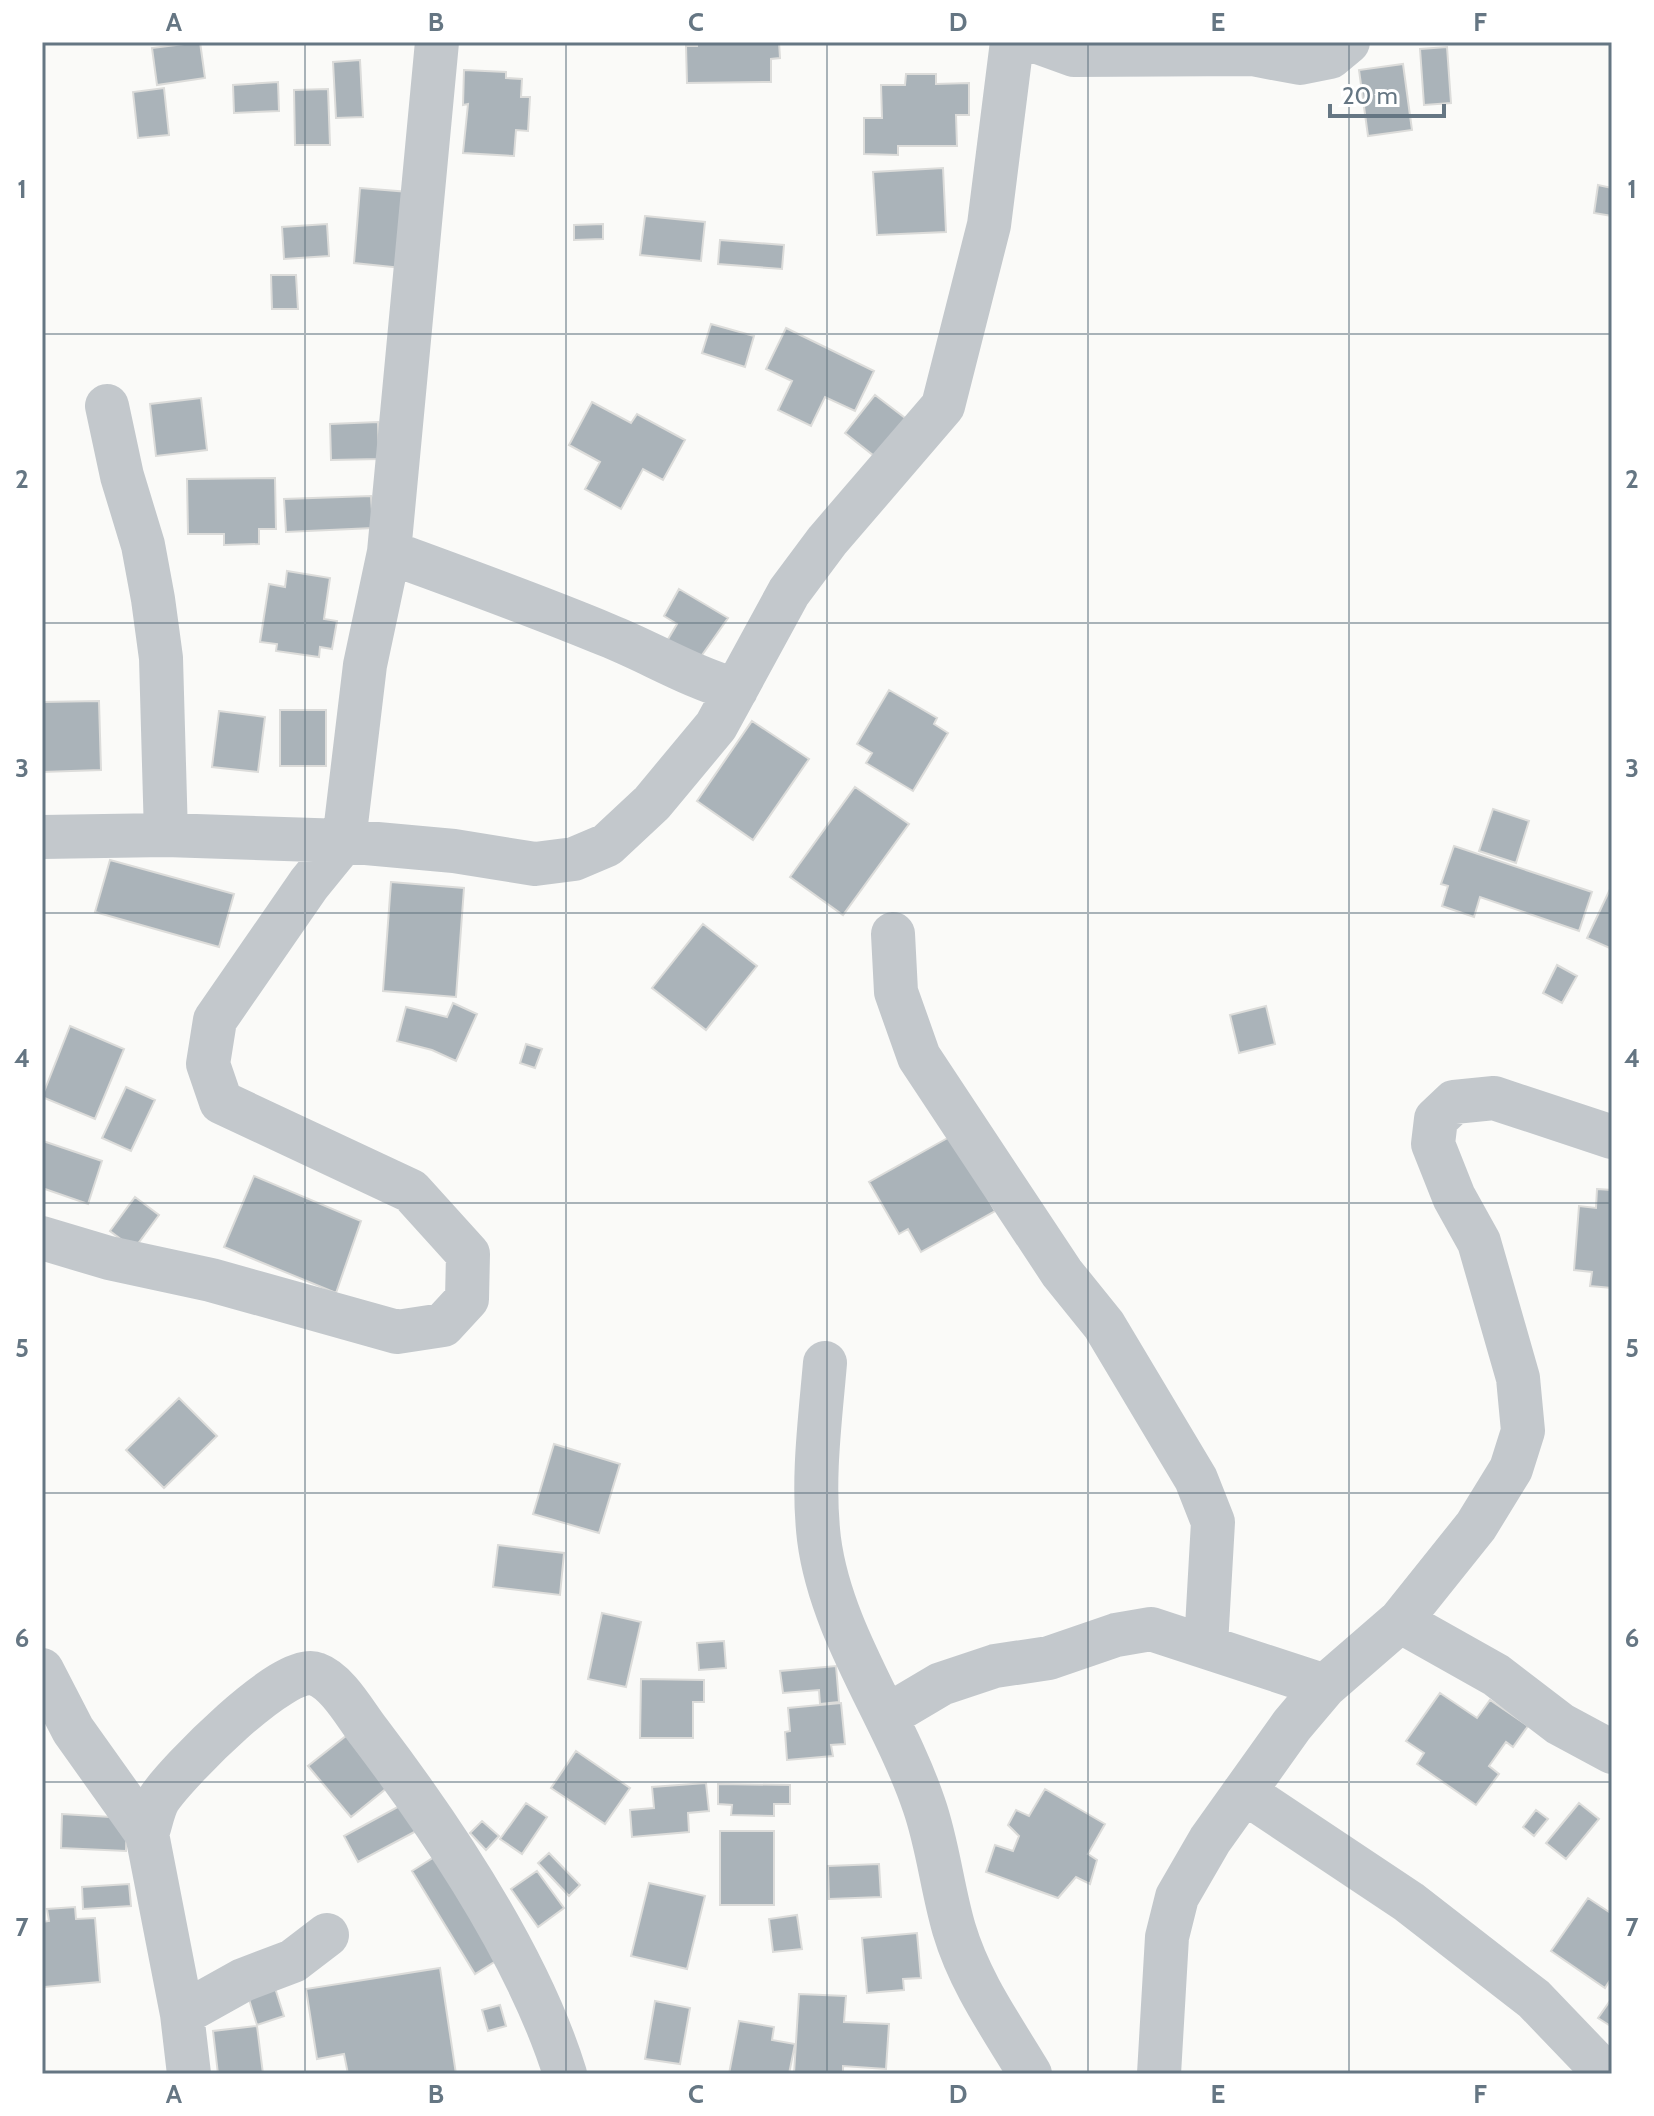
<svg xmlns="http://www.w3.org/2000/svg" width="1654" height="2116" viewBox="0 0 1654 2116" font-family="Cabin,sans-serif">
<style>
.building{fill:#aab3b9;stroke:#dcdcda;stroke-width:2}
.lines{fill:none;stroke-linecap:round;stroke-linejoin:round}
.minor{stroke:#c3c8cc;stroke-width:44}
.grid{fill:none;stroke:#657683;stroke-width:2;stroke-opacity:0.55}
.neatline{fill:none;stroke:#657683;stroke-width:3}
.grid-label{font-size:26px;text-anchor:middle;font-weight:bold;fill:#657683}
</style>
<rect width="100%" height="100%" fill="#fafaf8"/>
<path class="building" d="M200 42 205 78 157 85 152 48Z
M697 42H779L780 58 771 59V82L687 83 686 46H697Z
M1447 47 1451 103 1424 105 1420 49Z
M360 60 363 117 336 118 333 62Z
M1403 64 1412 130 1368 136 1359 70Z
M464 70 506 72V78L522 79 521 97H530L528 131 516 130 514 156 463 153 468 104 463 105Z
M906 74H936V84L969 83V115H956L957 146H898V155L864 154V118H882L881 85H905Z
M278 82 279 111 234 113 233 85Z
M164 88 169 135 138 138 133 92Z
M328 89 330 145H295L294 90Z
M943 168 946 232 877 235 873 172Z
M1598 185 1612 188V216L1594 213Z
M360 188 409 192 402 268 354 263Z
M645 216 705 222 701 261 640 255Z
M327 224 329 256 284 259 282 227Z
M603 224V239L574 240V225Z
M720 240 784 245 782 269 718 264Z
M271 275H296L298 309H272Z
M711 324 754 336 745 367 702 353Z
M786 328 874 371 855 411 825 397 811 426 778 410 792 381 766 369Z
M875 395 909 421 878 459 845 433Z
M201 398 207 450 156 456 150 404Z
M592 402 631 423 637 414 685 440 663 480 643 469 621 509 585 489 600 462 569 445Z
M378 422 379 459 331 460 330 424Z
M275 478 276 529H259V544L224 545V534H188L187 479Z
M371 496 373 528 286 532 284 499Z
M287 571 330 578 324 619 337 621 332 649 320 647 319 657 276 651 277 644 260 642 269 584 285 587Z
M679 589 728 618 695 665 664 646 677 624 664 616Z
M889 690 937 718 934 724 948 733 913 791 866 763 872 753 857 744Z
M99 701 101 770 42 772V702Z
M280 710H326V766H280Z
M219 711 265 717 258 772 212 767Z
M752 721 809 759 753 840 697 801Z
M855 787 909 824 843 915 790 877Z
M1493 809 1529 821 1516 863 1479 851Z
M1454 846 1592 892 1579 931 1480 897 1474 917 1442 906 1448 886 1441 884Z
M110 860 234 894 219 947 95 912Z
M391 882 464 888 456 997 383 991Z
M1612 885V949L1587 938Z
M703 924 757 966 706 1030 652 988Z
M1557 965 1577 976 1562 1003 1543 993Z
M453 1003 477 1014 456 1061 432 1050 397 1041 406 1007 447 1017Z
M1266 1006 1275 1044 1239 1053 1230 1015Z
M70 1026 124 1049 95 1119 42 1097Z
M526 1044 542 1049 535 1068 520 1063Z
M126 1087 155 1100 131 1151 102 1138Z
M953 1135 995 1211 921 1252 908 1229 899 1234 869 1182Z
M43 1141 102 1161 88 1204 42 1188Z
M254 1176 361 1221 336 1293 224 1247Z
M1597 1189 1612 1190V1288L1590 1286 1592 1272 1574 1270 1579 1206 1596 1208Z
M135 1197 159 1215 134 1249 110 1231Z
M179 1398 217 1436 164 1488 126 1450Z
M554 1444 620 1464 599 1533 533 1514Z
M498 1545 564 1553 560 1595 493 1587Z
M602 1613 641 1622 626 1687 588 1679Z
M724 1641 726 1668 699 1670 697 1643Z
M836 1666 839 1702 820 1704 819 1690 783 1693 780 1671Z
M641 1679 704 1680V1702H693V1738H640Z
M1440 1693 1477 1718 1490 1700 1528 1726 1513 1747 1506 1742 1489 1766 1499 1774 1476 1805 1417 1764 1424 1753 1406 1741Z
M841 1703 845 1744 831 1745 833 1756 787 1760 785 1732 790 1731 788 1708Z
M351 1732 393 1783 351 1817 308 1766Z
M576 1751 630 1788 605 1824 551 1788Z
M706 1783 709 1811 688 1813 689 1832 632 1837 630 1810 654 1808 652 1787Z
M718 1784 790 1785V1804H774V1816L731 1815 732 1805 718 1804Z
M1045 1789 1105 1824 1088 1854 1097 1860 1090 1884 1076 1877 1058 1898 986 1872 995 1845 1013 1851 1019 1836 1008 1825 1016 1810 1029 1816Z
M405 1803 420 1829 358 1862 344 1836Z
M526 1803 547 1817 522 1854 500 1839Z
M1579 1803 1599 1819 1566 1859 1546 1843Z
M1536 1810 1548 1819 1534 1836 1523 1827Z
M62 1814 127 1818 126 1851 61 1848Z
M482 1821 499 1836 486 1850 470 1833Z
M720 1831H774V1905H720Z
M444 1851 507 1954 475 1974 412 1871Z
M549 1853 580 1885 569 1896 538 1863Z
M879 1864 881 1897 829 1899 828 1866Z
M537 1871 564 1908 538 1927 511 1889Z
M649 1883 705 1896 687 1969 631 1956Z
M129 1884 131 1906 83 1909 82 1887Z
M1588 1898 1612 1914V1977L1605 1988 1551 1951Z
M75 1907 76 1919 95 1918 100 1982 44 1987 42 1922 49 1921 47 1909Z
M797 1915 802 1949 773 1952 769 1919Z
M917 1933 921 1978 903 1979 904 1990 867 1993 862 1938Z
M440 1968 456 2074H348L344 2054 317 2059 306 1989Z
M275 1988 284 2016 257 2025 248 1996Z
M799 1994 846 1996 844 2022 889 2024 886 2069 843 2066V2074H794Z
M1612 1998V2027L1598 2018Z
M655 2001 690 2008 680 2064 645 2059Z
M500 2005 506 2026 488 2031 482 2010Z
M739 2021 774 2027 772 2040 795 2044 789 2074H729Z
M257 2026 263 2074H218L213 2031Z"/>
<g class="lines">
<path class="minor" d="M1038 42 1074 55 1252 54 1300 63 1330 57 1348 42
M107 406 122 476 143 545 153 599 161 658 166 835
M389 552C462 579 535 605 607 635 652 653 688 676 736 690
M42 837 166 835 344 841 454 851 535 864 574 859 607 845 652 803 716 726 789 592 827 541 943 406 989 225 1012 42
M893 934 896 992 919 1057 1062 1273 1104 1325 1196 1479 1213 1522 1206 1645
M42 1238 109 1258 211 1280 397 1332 443 1325 467 1299 468 1254 411 1191 221 1102 208 1064 215 1020 309 884 344 841 365 665 389 552 437 42
M825 1363C820 1421 812 1480 819 1539 831 1633 894 1716 924 1805 938 1845 942 1888 954 1929 970 1983 1002 2027 1030 2074
M1400 1621 1496 1675 1560 1724 1612 1752
M42 1670 73 1730 147 1834 182 2014 189 2074
M887 1716 941 1684 995 1666 1049 1658 1116 1635 1151 1629 1325 1686
M1244 1792 1409 1902 1534 1999 1606 2074
M147 1834C151 1823 153 1809 159 1799 176 1773 285 1661 316 1674 338 1682 355 1714 369 1732 442 1828 529 1958 565 2074
M182 2014 243 1980 293 1961 327 1935
M1159 2074 1167 1937 1177 1897 1210 1840 1292 1725 1325 1686 1400 1621 1476 1526 1511 1469 1523 1431 1518 1378 1479 1242 1454 1197 1433 1144 1436 1119 1454 1102 1494 1098 1612 1137"/>
</g>
<path class="grid" d="M305 42V2074M566 42V2074M827 42V2074M1088 42V2074M1349 42V2074M42 334H1612M42 623H1612M42 913H1612M42 1203H1612M42 1493H1612M42 1782H1612"/>
<rect width="1654" height="2116" fill="none" stroke="#ffffff" stroke-width="88"/>
<path d="M1330 104v12h114v-12" fill="none" stroke="#657683" stroke-width="4"/>
<text x="1342" y="104" font-size="24" fill="#657683" stroke="#ffffff" stroke-width="6" paint-order="stroke">20 m</text>
<rect x="44" y="44" width="1566" height="2028" class="neatline"/>
<g class="grid-label">
<text x="174" y="31">A</text>
<text x="436" y="31">B</text>
<text x="696" y="31">C</text>
<text x="958" y="31">D</text>
<text x="1218" y="31">E</text>
<text x="1480" y="31">F</text>
<text x="22" y="198">1</text>
<text x="1632" y="198">1</text>
<text x="22" y="488">2</text>
<text x="1632" y="488">2</text>
<text x="22" y="777">3</text>
<text x="1632" y="777">3</text>
<text x="22" y="1067">4</text>
<text x="1632" y="1067">4</text>
<text x="22" y="1357">5</text>
<text x="1632" y="1357">5</text>
<text x="22" y="1647">6</text>
<text x="1632" y="1647">6</text>
<text x="22" y="1936">7</text>
<text x="1632" y="1936">7</text>
<text x="174" y="2103">A</text>
<text x="436" y="2103">B</text>
<text x="696" y="2103">C</text>
<text x="958" y="2103">D</text>
<text x="1218" y="2103">E</text>
<text x="1480" y="2103">F</text>
</g>
</svg>
